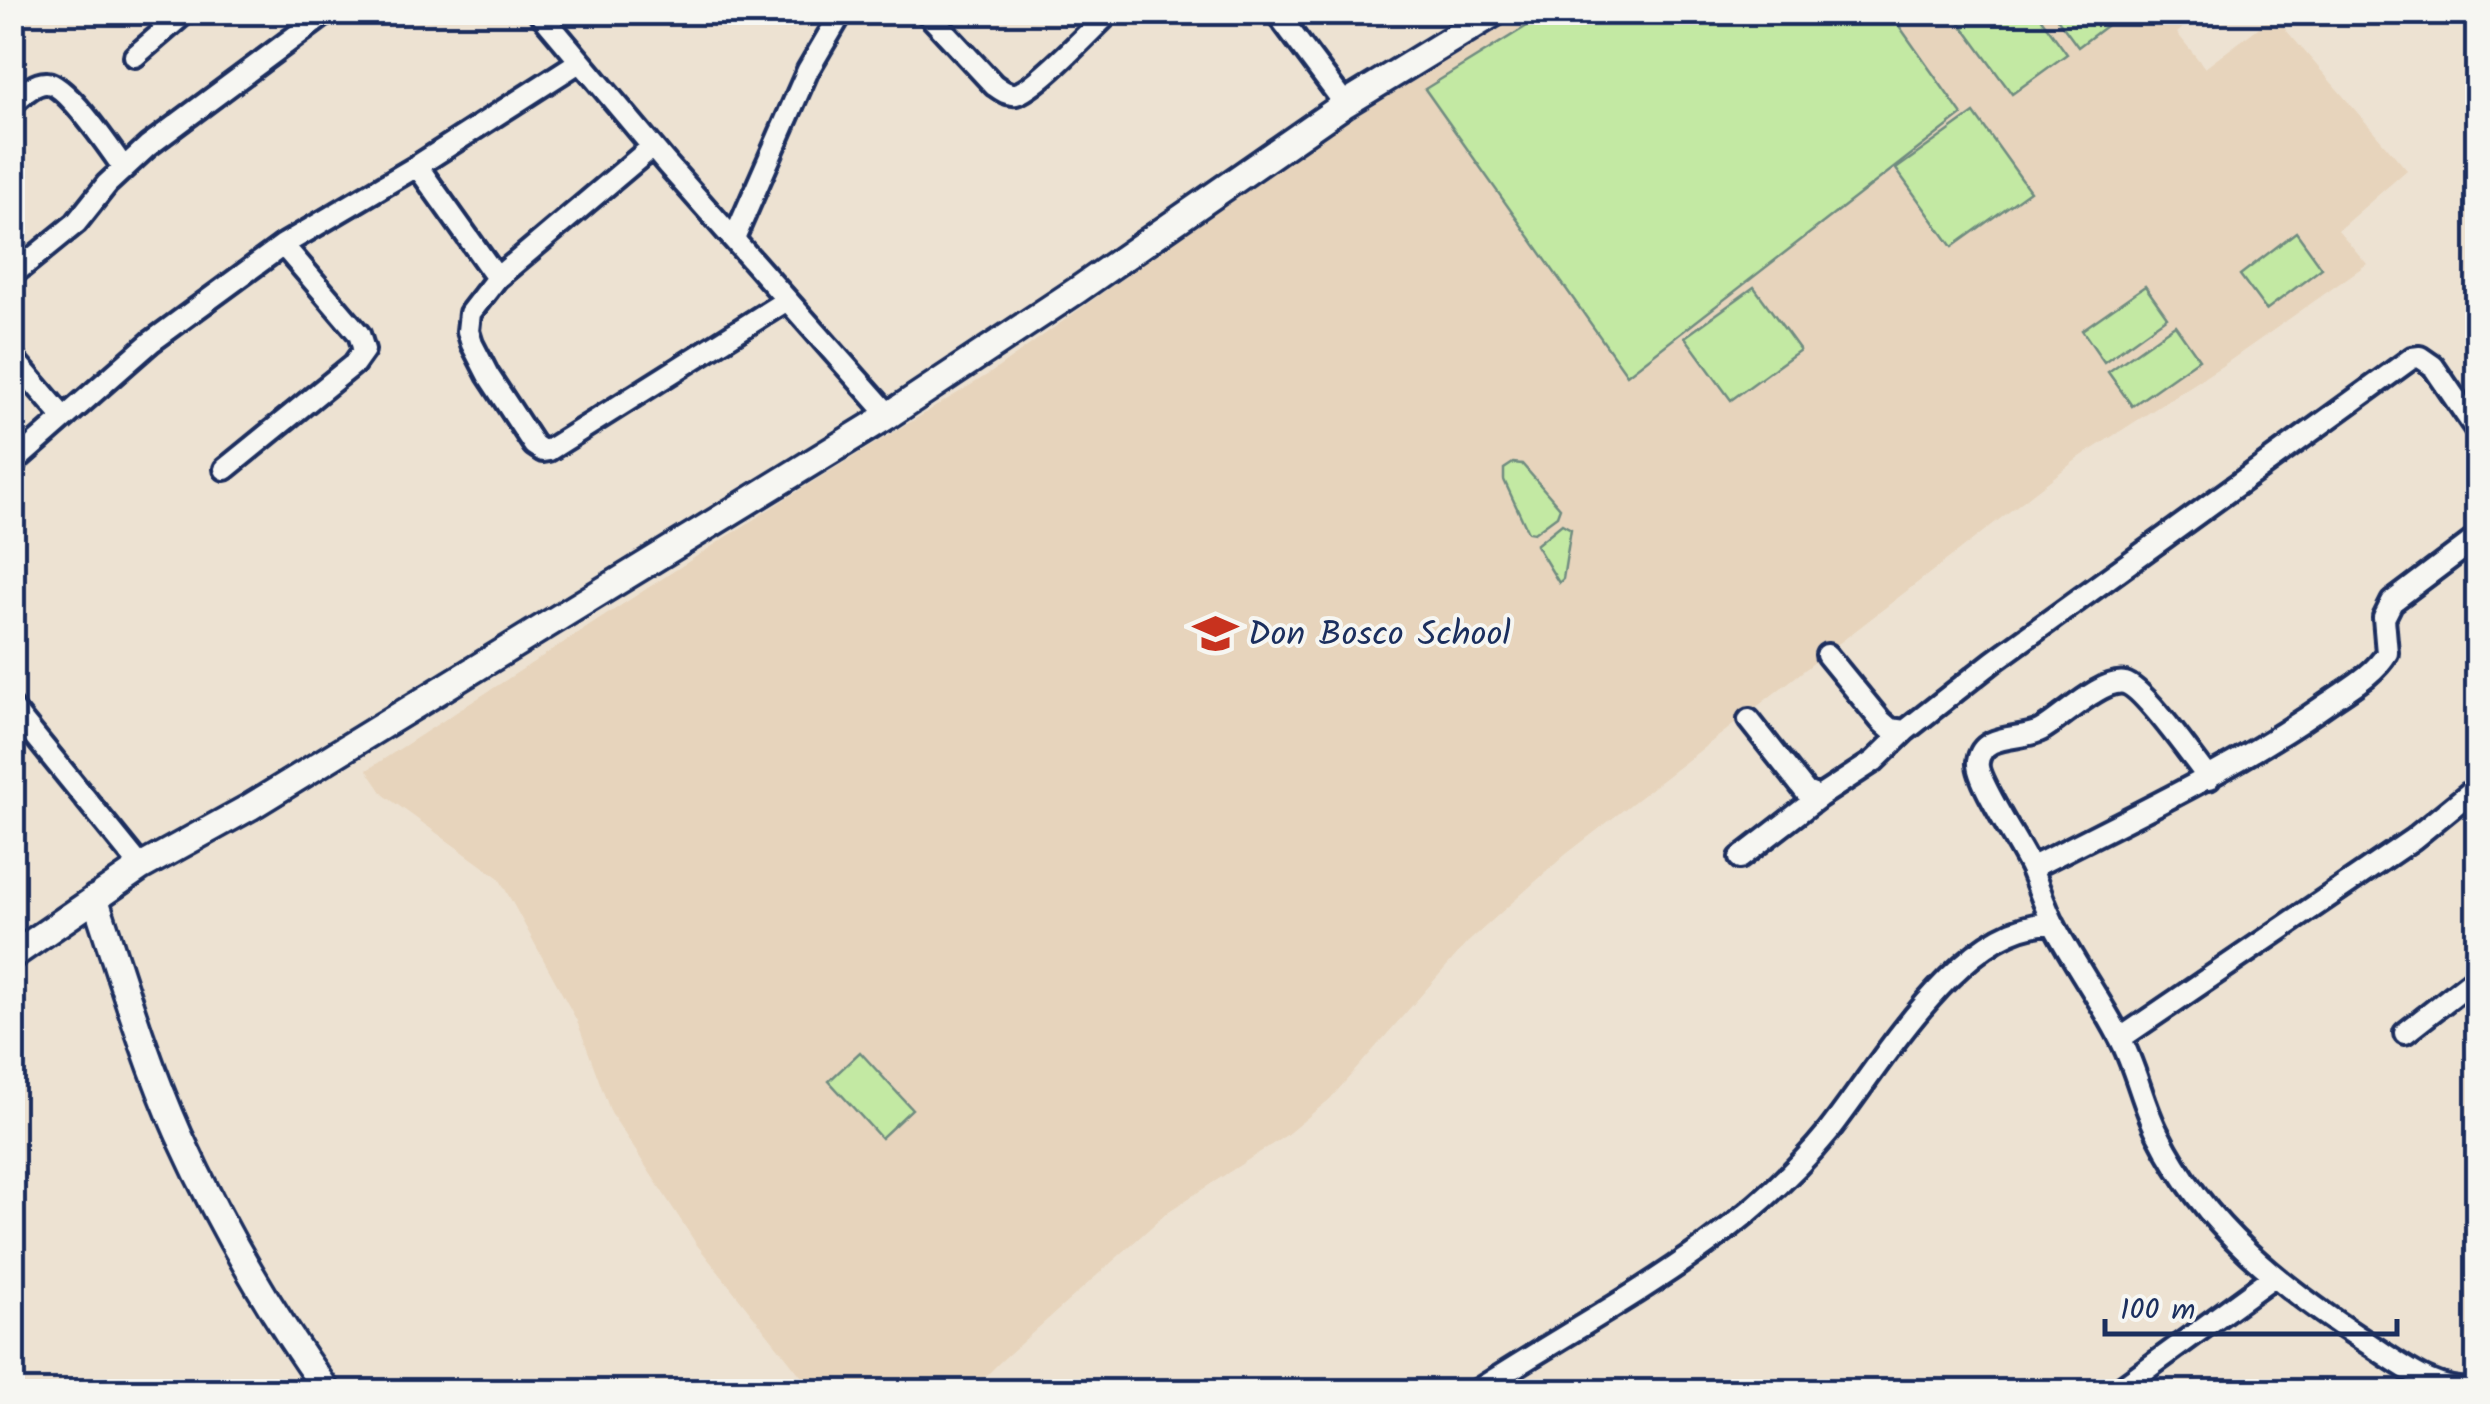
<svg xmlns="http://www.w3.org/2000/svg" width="2490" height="1404" viewBox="0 0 2490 1404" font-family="Kalam,sans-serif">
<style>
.built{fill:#e7d4bc}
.green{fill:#c3e9a3;stroke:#6f8c80;stroke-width:2.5}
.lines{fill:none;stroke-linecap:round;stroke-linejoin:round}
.minor-casing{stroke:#1b2f5e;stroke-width:28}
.tertiary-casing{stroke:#1b2f5e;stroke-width:32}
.minor{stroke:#f6f6f2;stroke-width:20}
.tertiary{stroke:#f6f6f2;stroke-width:25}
.labels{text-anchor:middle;stroke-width:8;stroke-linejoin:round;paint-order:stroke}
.poi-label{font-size:35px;fill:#1b2f5e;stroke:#f6f6f2;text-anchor:start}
</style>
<rect width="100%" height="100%" fill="#ede2d2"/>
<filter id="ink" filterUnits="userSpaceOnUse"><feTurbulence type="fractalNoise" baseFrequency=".01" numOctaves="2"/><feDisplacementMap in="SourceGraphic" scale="20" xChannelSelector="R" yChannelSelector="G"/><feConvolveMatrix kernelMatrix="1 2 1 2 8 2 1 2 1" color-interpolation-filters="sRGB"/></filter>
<g filter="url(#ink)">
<path class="built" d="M1524 13H2177L2186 25 2177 33 2205 68 2274 16 2407 170 2338 230 2367 264 2225 364 2080 457 1565 855 1467 943 1330 1099 1285 1136 1169 1211 1000 1362 971 1391H813L697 1245 611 1113 577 1021 499 878 384 795 367 770 788 497 992 372 1307 146Z"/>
<path class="green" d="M1890 13 1962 115 1627 375 1425 89 1548 13Z
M1975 13H2037L2067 54 2012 94 1960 23Z
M2053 13H2096L2106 26 2078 47Z
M1974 113 2030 191 1952 247 1896 169Z
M2296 232 2322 268 2266 310 2240 275Z
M2145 286 2167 317 2104 362 2082 330Z
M1754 287 1800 350 1731 400 1685 337Z
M2175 325 2199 359 2132 406 2108 372Z
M1513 463 1522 464 1560 508 1557 516 1534 533 1528 532 1504 480V469Z
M1562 524 1571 529 1563 579 1559 583 1536 545Z
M860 1052 912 1109 881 1138 829 1081Z"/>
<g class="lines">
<defs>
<path id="minor" d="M539 12 667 164 889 415
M926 12 994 85C1001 90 1007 95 1016 94 1035 90 1093 28 1110 12
M1276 12 1345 104
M135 56 186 12
M12 104C21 96 34 82 47 83 66 84 111 150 123 167
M652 147 497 278 470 313 468 331 472 344 488 375 534 445 543 451 549 450 787 300
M417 166 497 278
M734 239 808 70 842 12
M12 275 76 223 107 184 148 146 328 12
M12 357 64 418
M12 464 151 342 283 245 417 166 579 62
M225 469 354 364 364 350 359 334 283 245
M1827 655 1881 721 1890 729 1905 731 1994 661 2412 358 2420 357 2433 366 2478 432
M12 708 141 867
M1749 720 1806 792 1819 797 1874 761 1905 731
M2209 779C2194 760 2144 688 2125 683 2102 678 2061 719 2041 730 2021 741 1982 732 1978 762 1975 779 2022 848 2031 869 2039 888 2045 907 2054 925 2074 963 2099 998 2119 1036 2136 1067 2142 1103 2158 1134 2204 1227 2284 1289 2369 1344 2402 1365 2436 1394 2478 1389
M1740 858 1819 797
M2031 868C2133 816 2235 769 2328 703 2349 688 2374 675 2387 653L2384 618 2392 602 2478 537
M2405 1033 2478 976
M2121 1038 2413 839 2478 786
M1475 1392C1597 1312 1734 1248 1828 1132 1877 1071 1964 918 2054 924
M2115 1392 2274 1276"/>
<path id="tertiary" d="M95 898C121 977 145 1059 179 1135 219 1223 271 1313 328 1392
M12 956 141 867 250 807 889 415 1076 291 1345 104 1496 12"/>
</defs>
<use href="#minor" class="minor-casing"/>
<use href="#tertiary" class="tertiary-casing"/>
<use href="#minor" class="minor"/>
<use href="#tertiary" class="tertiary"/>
</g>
</g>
<defs>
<symbol id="school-bare" viewBox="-9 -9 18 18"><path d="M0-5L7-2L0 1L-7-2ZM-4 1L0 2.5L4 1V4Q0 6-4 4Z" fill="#c8321e" stroke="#f6f6f2" stroke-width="2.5" paint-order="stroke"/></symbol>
</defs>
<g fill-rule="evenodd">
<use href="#school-bare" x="1184" y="602" width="63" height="63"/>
</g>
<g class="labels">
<g class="poi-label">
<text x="1248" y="645">Don Bosco School</text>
</g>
</g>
<rect width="2490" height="1404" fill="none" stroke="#f6f6f2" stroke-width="50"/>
<rect x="25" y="25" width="2440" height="1354" fill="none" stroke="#1b2f5e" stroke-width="4" filter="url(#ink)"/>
<path d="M2105 1319v15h292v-15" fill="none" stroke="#1b2f5e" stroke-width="5"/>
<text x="2120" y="1319" font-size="30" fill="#1b2f5e" stroke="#f6f6f2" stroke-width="8" paint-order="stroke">100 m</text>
</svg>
